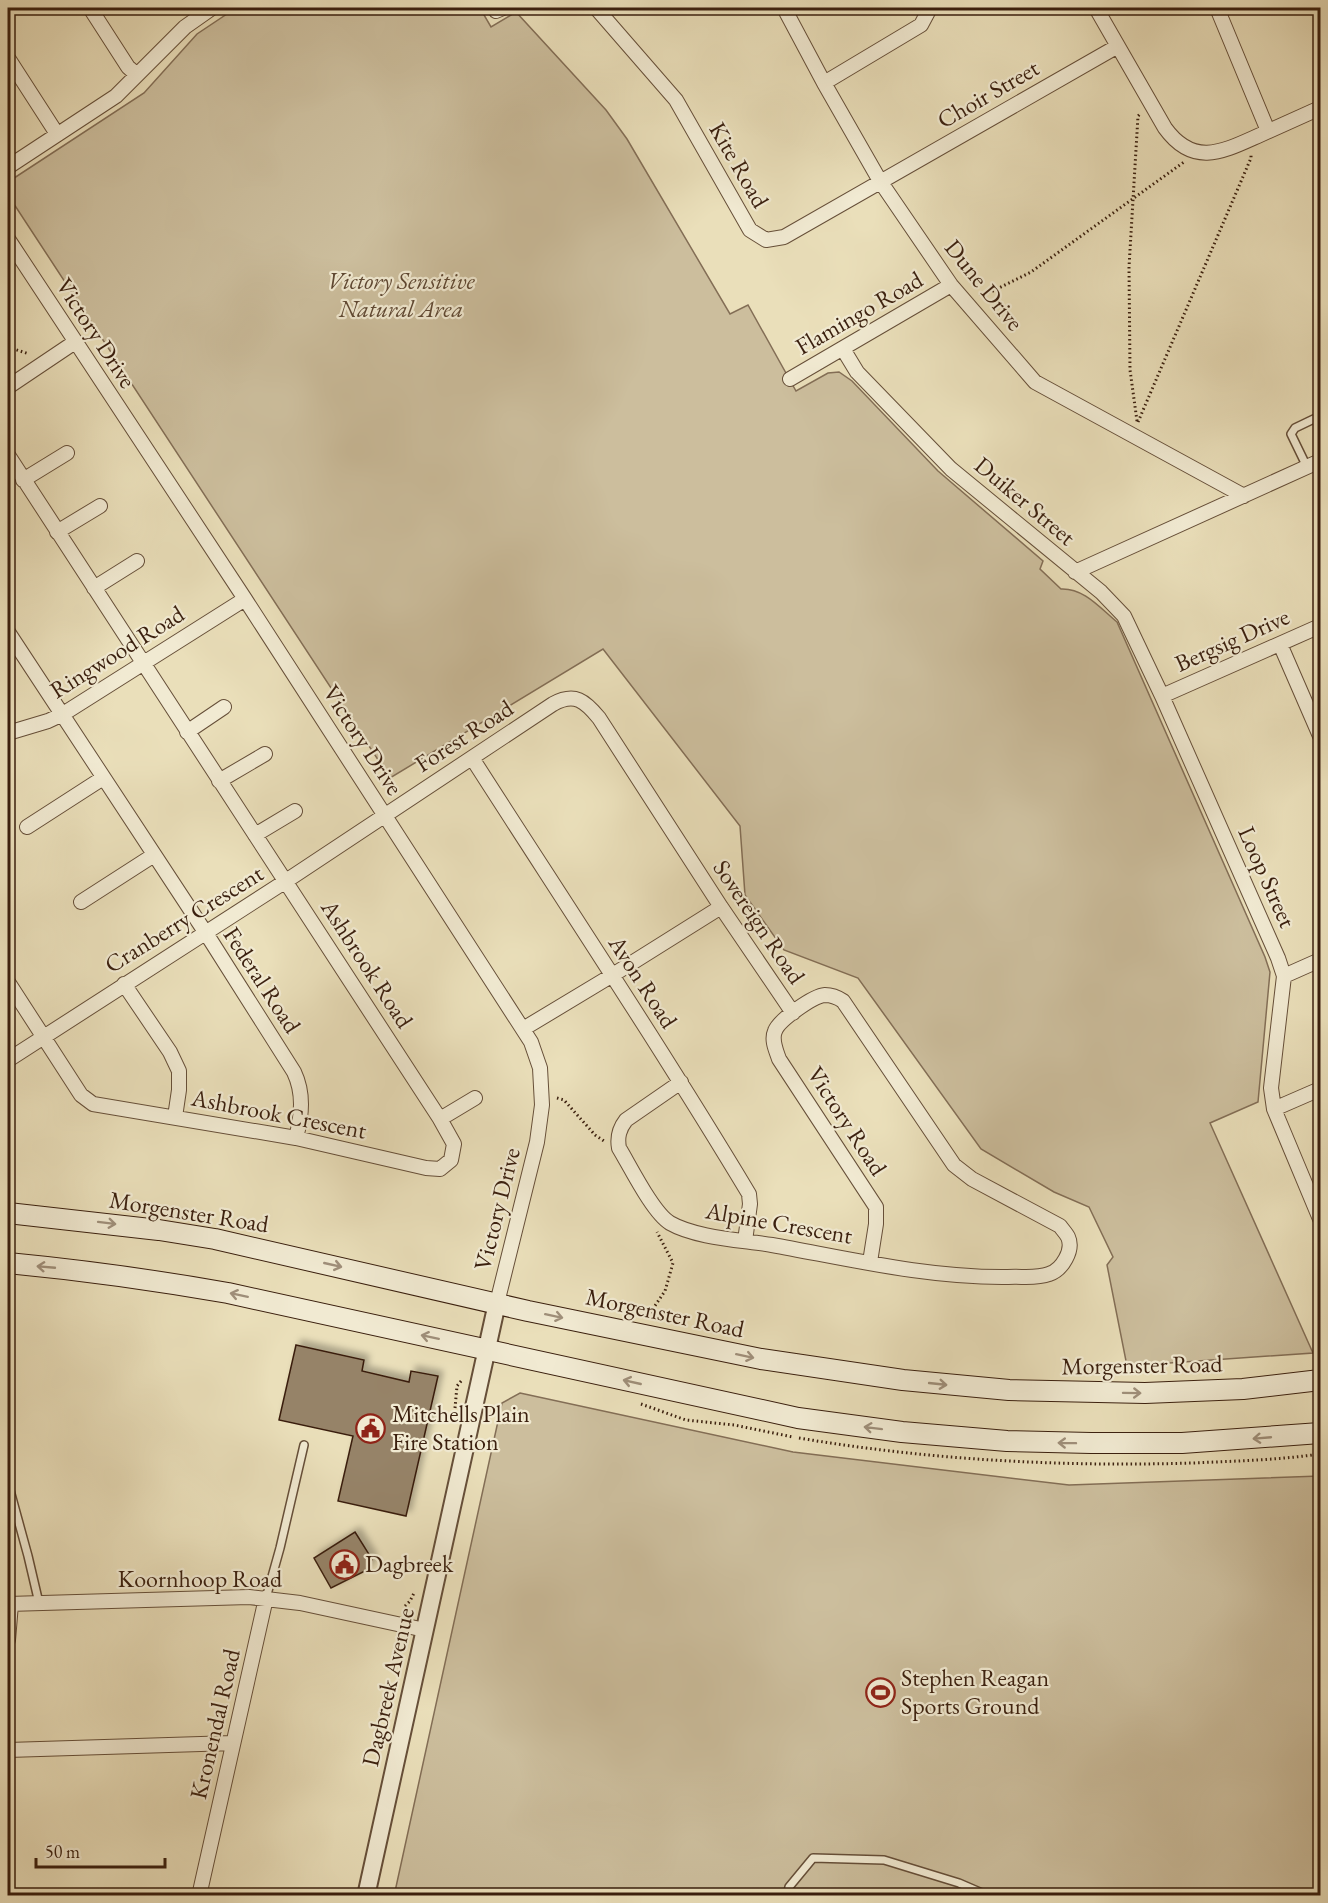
<svg xmlns="http://www.w3.org/2000/svg" width="1328" height="1903" viewBox="0 0 1328 1903" font-family="'EB Garamond',serif">
<style>
.green{fill:#ccbe9d;stroke:#836e56;stroke-width:1.5}
.building{fill:#968367;stroke:#3a1f0e;stroke-width:1.5;filter:url(#shadow)}
.lines{fill:none;stroke-linecap:round;stroke-linejoin:round}
.service-casing{stroke:#664f39;stroke-width:10}
.minor-casing{stroke:#664f39;stroke-width:16}
.tertiary-casing{stroke:#664f39;stroke-width:20}
.secondary-casing{stroke:#3a1f0e;stroke-width:22}
.path{stroke:#3a1f0e;stroke-width:3;stroke-dasharray:1.5 3;stroke-linecap:butt}
.service{stroke:#f1ead2;stroke-width:7}
.minor{stroke:#f1ead2;stroke-width:14}
.tertiary{stroke:#f1ead2;stroke-width:16}
.secondary{stroke:#f1ead2;stroke-width:20}
.oneway{stroke:#9f8f7a}
.labels{text-anchor:middle;stroke-width:4.5;stroke-linejoin:round;paint-order:stroke}
.street-label{font-size:24px;fill:#3a1f0e;stroke:#f1ead2}
.park-label{font-size:24px;font-style:italic;fill:#5e4732;stroke:#f1ead2}
.poi-label{font-size:24px;fill:#3a1f0e;stroke:#f1ead2;text-anchor:start}
</style>
<defs>
<filter id="shadow"><feDropShadow dx="5" dy="-5" stdDeviation="3" flood-color="#0004"/></filter>
</defs>
<rect width="100%" height="100%" fill="#eadfba"/>
<filter id="stains"><feTurbulence type="fractalNoise" baseFrequency=".00333" numOctaves="4"/><feColorMatrix values="0 0 0 0 .2 0 0 0 0 .09 0 0 0 0 .02 0 0 0 .5 -.17"/></filter>
<radialGradient id="worn" r=".72"><stop offset=".6" stop-color="#630" stop-opacity="0"/><stop offset="1" stop-color="#630" stop-opacity=".3"/></radialGradient>
<path class="green" d="M236 8H480L491 27 516 12 606 110 627 139 730 314 748 305 796 391 828 373 839 372 852 381 938 471 1043 561 1040 569 1061 589C1084 588 1100 608 1117 622L1265 957 1270 972 1258 1102 1210 1123 1313 1353 1127 1366 1107 1265 1113 1257 1089 1207 1054 1192 981 1149 858 978 784 950 745 895 740 826 603 649 390 778 8 195V182L144 93 197 34Z
M520 1393 793 1452 1069 1485 1320 1476V1895L394 1896 502 1403Z"/>
<path class="building" d="M296 1345 364 1360 362 1371 409 1382 411 1371 438 1376 406 1516 338 1501 353 1436 279 1420Z
M355 1532 372 1559 369 1569 331 1588 314 1558Z"/>
<g class="lines">
<defs>
<path id="service" d="M1307 467 1291 434 1295 428 1320 416
M8 1483 28 1556 39 1603
M266 1598 280 1548 304 1445
M787 1896 789 1887 813 1858 884 1860 959 1883 989 1896"/>
<path id="minor" d="M90 8 128 67 137 75
M596 8 676 100 750 230 766 240 784 237 1118 46
M784 8 824 83 880 181 951 285 1035 382 1244 496
M1096 8 1165 128C1194 168 1224 151 1260 135 1280 126 1300 117 1320 108
M1217 8 1268 131
M496 11 503 8
M8 58 57 134
M824 83 921 25 929 10 928 8
M8 167 116 96 185 27 212 8
M8 239 245 599 531 1042 540 1068 542 1105 537 1142 497 1303
M843 349 857 372 951 469 1101 592 1124 616 1162 696 1278 958 1284 976 1271 1088 1274 1109 1320 1219
M790 379 951 285
M8 387 75 342
M8 455 440 1119
M23 480 67 453
M57 532 100 506
M1075 572 1320 461
M94 588 137 561
M8 632 211 941 294 1072C304 1093 302 1115 296 1138
M1280 644 1320 736
M1162 696 1320 626
M187 732 224 707
M8 733 48 721 63 714 245 599
M472 758C565 903 660 1046 749 1194L750 1204 745 1241
M219 781 265 754
M27 827 103 778
M255 835 295 811
M81 902 154 855
M1284 976 1320 960
M8 982 81 1095 93 1104 296 1138 426 1168 440 1169 451 1160 454 1144 440 1119 475 1098
M124 984 170 1052 179 1071V1090L175 1117
M523 1029 611 976 721 907
M8 1060 286 881 553 704C575 692 585 701 599 718L721 907 793 1013
M681 1082 626 1120C619 1129 617 1137 619 1148 630 1166 653 1213 670 1223 696 1238 742 1240 772 1245 850 1259 928 1278 1008 1277 1021 1276 1036 1279 1049 1274 1062 1270 1074 1250 1068 1237 1066 1233 1062 1229 1060 1226L972 1179 954 1165 843 1001C837 997 832 995 825 995 813 996 779 1020 775 1031 771 1040 776 1050 779 1059L876 1207V1224L870 1262
M1274 1109 1320 1089
M8 1604 249 1597 300 1603 425 1630
M8 1640 11 1604
M8 1750 233 1743
M199 1896 266 1598"/>
<path id="tertiary" d="M366 1896 497 1303"/>
<path id="secondary" d="M8 1213 159 1230 215 1239 528 1311 761 1359 903 1380 1009 1390 1145 1393 1243 1389 1320 1380
M8 1263C81 1270 154 1280 228 1293L798 1418 902 1432 1007 1441 1091 1443H1182L1320 1433"/>
</defs>
<use href="#service" class="service-casing"/>
<use href="#minor" class="minor-casing"/>
<use href="#tertiary" class="tertiary-casing"/>
<use href="#secondary" class="secondary-casing"/>
<path class="path" d="M979 294 991 292 1031 272 1184 162
M8 347 29 354
M1137 421 1130 370 1129 267 1138 116 1140 114
M1138 422 1251 158V154
M557 1098 564 1100 595 1135 604 1141
M650 1313 665 1291 673 1263 657 1232
M641 1404 686 1420 734 1425 793 1437
M455 1408 457 1386 462 1380
M799 1438C929 1460 1062 1467 1193 1463 1236 1461 1278 1460 1320 1454
M405 1606 410 1601 414 1593"/>
<use href="#service" class="service"/>
<use href="#minor" class="minor"/>
<use href="#tertiary" class="tertiary"/>
<use href="#secondary" class="secondary"/>
</g>
<defs><path id="oneway-shaft" d="M-6 0H5M1.5-3L5.5 0L1.5 3" fill="none" stroke-width="1.6" stroke-linecap="round" stroke-linejoin="round" transform="scale(1.5)"/></defs>
<g class="oneway">
<use href="#oneway-shaft" transform="translate(107 1223) rotate(7)"/>
<use href="#oneway-shaft" transform="translate(333 1265) rotate(13)"/>
<use href="#oneway-shaft" transform="translate(46 1267) rotate(-175)"/>
<use href="#oneway-shaft" transform="translate(239 1295) rotate(-168)"/>
<use href="#oneway-shaft" transform="translate(554 1316) rotate(12)"/>
<use href="#oneway-shaft" transform="translate(430 1337) rotate(-168)"/>
<use href="#oneway-shaft" transform="translate(745 1356) rotate(12)"/>
<use href="#oneway-shaft" transform="translate(632 1382) rotate(-167)"/>
<use href="#oneway-shaft" transform="translate(938 1384) rotate(6)"/>
<use href="#oneway-shaft" transform="translate(1132 1393) rotate(1)"/>
<use href="#oneway-shaft" transform="translate(873 1428) rotate(-173)"/>
<use href="#oneway-shaft" transform="translate(1262 1438) rotate(175)"/>
<use href="#oneway-shaft" transform="translate(1067 1443) rotate(-179)"/>
</g>
<defs>
<symbol id="civic-ring" viewBox="-11 -11 22 22"><circle r="9.5" fill="#f1ead2" stroke="#8f2418" stroke-width="1.5"/><path d="M-.6-6.5H3V-4.5H.6V-3L4-1V1h2V6H-6V1h2V-1L-.6-3ZM-1.2 2.5V6h2.4V2.5Z" fill="#8f2418"/></symbol>
<symbol id="stadium-ring" viewBox="-11 -11 22 22"><circle r="9.5" fill="#f1ead2" stroke="#8f2418" stroke-width="1.5"/><path d="M0-5a6.5 5 0 1 0 0 10a6.5 5 0 1 0 0-10ZM-3.5-1.8h7v3.6h-7Z" fill="#8f2418"/></symbol>
</defs>
<g fill-rule="evenodd">
<use href="#civic-ring" x="354" y="1412" width="33" height="33"/>
<use href="#civic-ring" x="328" y="1548" width="33" height="33"/>
<use href="#stadium-ring" x="864" y="1676" width="33" height="33"/>
</g>
<g class="labels">
<g class="street-label">
<text transform="translate(988 94) rotate(-30)" y="8">Choir Street</text>
<text transform="translate(739 165) rotate(60)" y="8">Kite Road</text>
<text transform="translate(984 285) rotate(51)" y="8">Dune Drive</text>
<text transform="translate(859 313) rotate(-30)" y="8">Flamingo Road</text>
<text transform="translate(96 333) rotate(57)" y="8">Victory Drive</text>
<text transform="translate(1025 501) rotate(40)" y="8">Duiker Street</text>
<text transform="translate(1232 640) rotate(-24)" y="8">Bergsig Drive</text>
<text transform="translate(117 652) rotate(-32)" y="8">Ringwood Road</text>
<text transform="translate(464 736) rotate(-33)" y="8">Forest Road</text>
<text transform="translate(363 740) rotate(57)" y="8">Victory Drive</text>
<text transform="translate(1267 877) rotate(66)" y="8">Loop Street</text>
<text transform="translate(184 919) rotate(-32)" y="8">Cranberry Crescent</text>
<text transform="translate(759 922) rotate(56)" y="8">Sovereign Road</text>
<text transform="translate(367 964) rotate(57)" y="8">Ashbrook Road</text>
<text transform="translate(262 980) rotate(57)" y="8">Federal Road</text>
<text transform="translate(643 982) rotate(57)" y="8">Avon Road</text>
<text transform="translate(279 1114) rotate(11)" y="8">Ashbrook Crescent</text>
<text transform="translate(847 1121) rotate(57)" y="8">Victory Road</text>
<text transform="translate(497 1209) rotate(-76)" y="8">Victory Drive</text>
<text transform="translate(189 1212) rotate(9)" y="8">Morgenster Road</text>
<text transform="translate(779 1223) rotate(10)" y="8">Alpine Crescent</text>
<text transform="translate(665 1313) rotate(12)" y="8">Morgenster Road</text>
<text transform="translate(1142 1365) rotate(-1)" y="8">Morgenster Road</text>
<text x="200" y="1587">Koornhoop Road</text>
<text transform="translate(388 1687) rotate(-77)" y="8">Dagbreek Avenue</text>
<text transform="translate(215 1724) rotate(-77)" y="8">Kronendal Road</text>
</g>
<g class="park-label">
<text x="401" y="289">Victory Sensitive<tspan x="401" dy="28">Natural Area</tspan></text>
</g>
<g class="poi-label">
<text x="392" y="1422">Mitchells Plain<tspan x="392" dy="28">Fire Station</tspan></text>
<text x="365" y="1572">Dagbreek</text>
<text x="901" y="1686">Stephen Reagan<tspan x="901" dy="28">Sports Ground</tspan></text>
</g>
</g>
<rect width="1328" height="1903" fill="none" stroke="#eadfba" stroke-width="30"/>
<rect x="9" y="9" width="1310" height="1885" fill="none" stroke="#3a1f0e" stroke-width="3"/>
<rect x="15" y="15" width="1298" height="1873" fill="none" stroke="#3a1f0e" stroke-width="1.5"/>
<path d="M36 1858v9h129v-9" fill="none" stroke="#3a1f0e" stroke-width="3"/>
<text x="45" y="1858" font-size="18" fill="#3a1f0e" stroke="#f1ead2" stroke-width="4.5" paint-order="stroke">50 m</text>
<rect width="100%" height="100%" filter="url(#stains)"/>
<rect width="100%" height="100%" fill="url(#worn)"/>
</svg>
